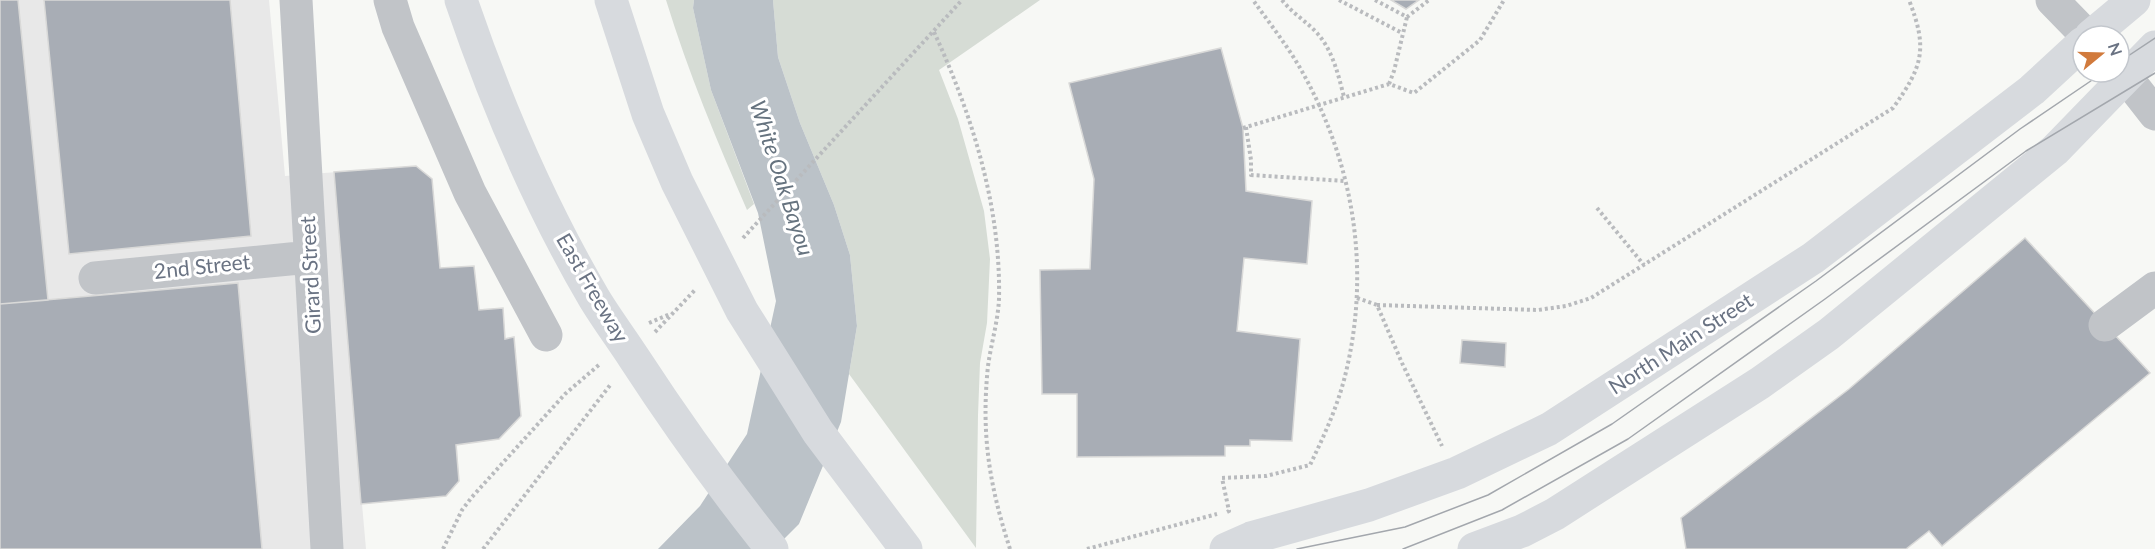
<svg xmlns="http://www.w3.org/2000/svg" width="2155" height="549" viewBox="0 0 2155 549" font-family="Lato,sans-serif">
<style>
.built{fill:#e8e8e8}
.green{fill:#d6dcd5}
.water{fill:#bbc2c8}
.building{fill:#a8adb5;stroke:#d9d9d8;stroke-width:1.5}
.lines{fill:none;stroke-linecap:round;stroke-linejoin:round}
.path{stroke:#b9bbbe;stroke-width:4;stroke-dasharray:3 3;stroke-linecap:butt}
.minor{stroke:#c1c4c8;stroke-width:33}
.major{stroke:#d7dade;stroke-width:33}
.highway{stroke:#d7dade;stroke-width:33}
.tram{stroke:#a3a7ad;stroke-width:1.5}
.labels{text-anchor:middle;stroke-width:6;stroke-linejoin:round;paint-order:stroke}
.street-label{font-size:21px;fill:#6a7383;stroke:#fff}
.water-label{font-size:22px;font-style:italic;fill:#66737f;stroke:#fff}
</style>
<rect width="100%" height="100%" fill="#f7f8f5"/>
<path class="built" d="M0 0H269L285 176 416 166 432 179 440 268 479 309 503 308 505 338 514 337 521 416 499 439 457 445 459 481 446 496 362 504 366 549H0Z"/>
<path class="green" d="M666 0H694L693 8 711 90 754 204 747 210C717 141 688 72 666 0Z
M773 0H1040L939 70 958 119 984 211 990 259 987 323 980 363 978 415 976 548 849 374 857 326 850 255 834 205 800 123 778 57Z"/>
<path class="water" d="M694 0H773L778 57 800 123 834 205 850 255 857 326 841 422 799 524 774 549H658L700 506 747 434 776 301 758 213 711 90 693 8Z"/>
<path class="building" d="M0 0H18L48 300 0 304Z
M44 0H230L251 236 69 254Z
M1391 0H1419L1406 9Z
M1221 48 1243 128 1246 191 1312 201 1307 264 1244 258 1237 331 1300 339 1292 441 1250 440V446H1225V456L1077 457V394H1042L1040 270 1090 269 1094 179 1069 83Z
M416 166 432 179 440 268 474 266 479 310 503 308 505 339 514 337 521 416 499 439 456 445 459 481 446 496 361 504 334 172Z
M2025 238 2150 373 1942 546 1929 531 1906 549H1686L1681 518 1849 389Z
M238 283 262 549H0V304Z
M1462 340 1506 343 1505 367 1460 363Z"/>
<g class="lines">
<path class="path" d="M1282 0C1292 13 1306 21 1317 33 1333 51 1338 74 1344 97
M1339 0 1402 33
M1375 0 1407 17 1429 0
M934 32C972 115 1001 206 999 299 998 321 991 344 988 366 981 434 989 484 1010 549
M1389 84 1394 71 1407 17
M1246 127 1251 160V175L1345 181
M1243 128 1389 84 1414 93 1480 40 1504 0
M1597 208 1644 265
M743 238 962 0
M1357 298 1377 305 1402 363 1442 446
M1377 305 1538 310 1566 306 1591 298 1893 108C1923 66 1928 49 1909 0
M649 323 670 314
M655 332 695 290
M1227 512 1229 511 1222 478 1266 476 1310 465C1323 438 1336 410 1344 380 1371 276 1356 170 1304 75 1290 49 1270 24 1253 0
M443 549 462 510 472 497 565 394 600 364
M483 549 611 384
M1087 549 1217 514"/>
<path class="minor" d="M296 0 327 549
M390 0 398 27 470 193 546 335
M2052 0 2087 36
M2119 68 2155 114
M95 278 310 257
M2105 325 2155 288"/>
<path class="major" d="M2091 36 2134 0
M1226 549 1251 538 1369 505 1457 473 1549 429 1813 258 2032 90 2083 43
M1474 549 1522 531 1555 514 1760 383 1829 334 2055 150 2155 47"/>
<path class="highway" d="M461 0C496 103 539 204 594 298 606 318 621 338 634 358 677 424 723 488 772 549
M611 0 648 114 677 182 742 311 818 432 906 549"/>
<path class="tram" d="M2119 62 2155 38
M1297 549 1405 527 1488 495 1612 424 1816 281 2020 129 2104 72
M1403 549 1502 510 1628 439 1825 299 2026 151 2155 73"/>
</g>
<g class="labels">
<g class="street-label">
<text transform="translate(202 267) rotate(-6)" y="7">2nd Street</text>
<text transform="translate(311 275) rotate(-93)" y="7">Girard Street</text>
<text transform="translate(592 288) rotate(60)" y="7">East Freeway</text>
<text transform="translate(1681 344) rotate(-33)" y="7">North Main Street</text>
</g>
<g class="water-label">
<text transform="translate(782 178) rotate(72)" y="8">White Oak Bayou</text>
</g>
</g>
<g transform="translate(2101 54) rotate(71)"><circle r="28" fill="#ffffff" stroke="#c3c7cd" stroke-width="1.5"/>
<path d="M0-4.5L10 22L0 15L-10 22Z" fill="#d17a3c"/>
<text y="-9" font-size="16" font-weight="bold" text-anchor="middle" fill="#6a7383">N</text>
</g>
</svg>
